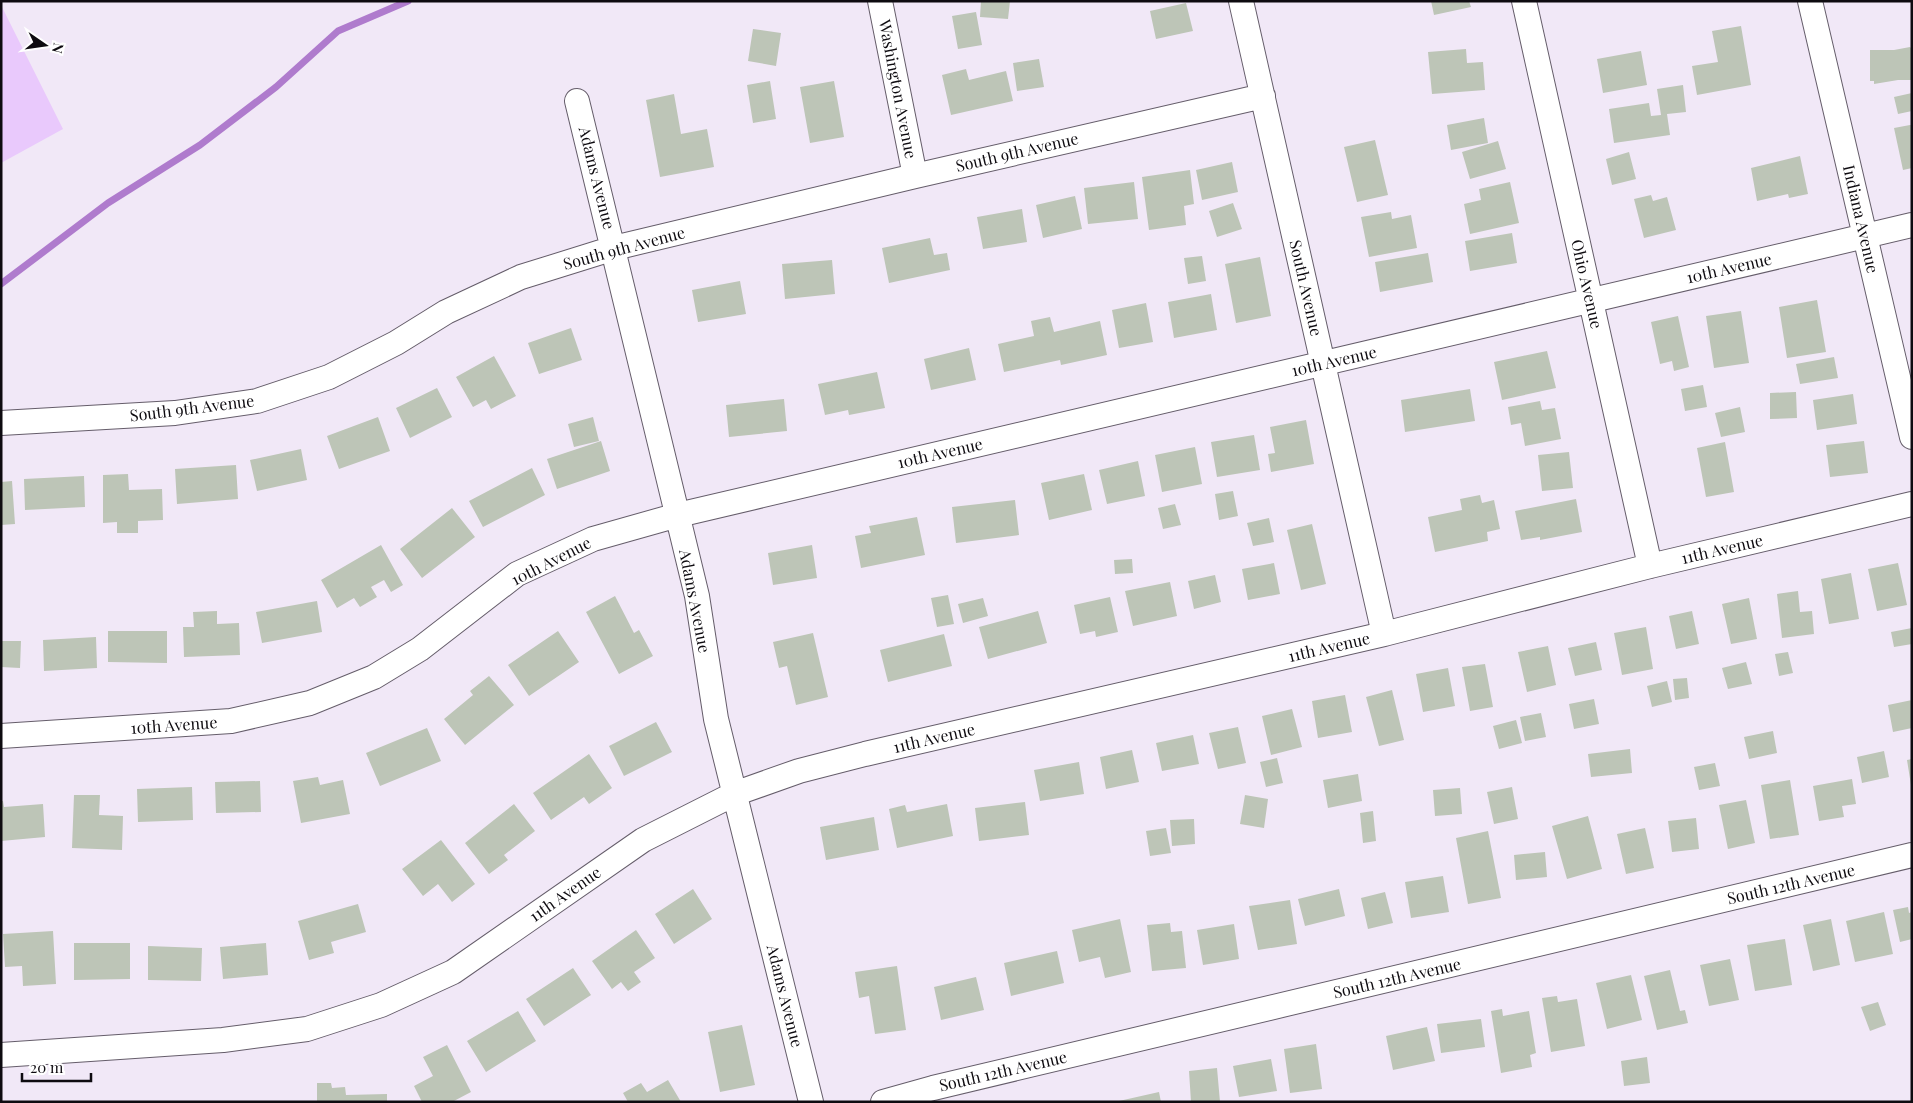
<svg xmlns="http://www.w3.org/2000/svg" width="1913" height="1103" viewBox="0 0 1913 1103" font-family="'Playfair Display',serif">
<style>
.green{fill:#e9c9fc}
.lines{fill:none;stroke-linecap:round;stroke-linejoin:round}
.stream{stroke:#af7bcd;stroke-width:7}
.building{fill:#bdc5b7}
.minor-casing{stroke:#655d6a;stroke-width:26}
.minor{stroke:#fff;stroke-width:24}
.labels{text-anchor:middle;stroke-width:4;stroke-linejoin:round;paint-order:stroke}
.street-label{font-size:16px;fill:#0e0b10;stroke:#fff}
</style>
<rect width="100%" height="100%" fill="#f1e8f7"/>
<path class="green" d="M1 5 63 129 1 163Z"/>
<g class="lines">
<path class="stream" d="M1 284 108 203 200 145 276 87 338 31 408 1"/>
</g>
<path class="building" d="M981 1H1010L1008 19 980 17Z
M1431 1H1469L1471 7 1434 15Z
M1186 3 1193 31 1156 39 1150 11Z
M976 12 982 45 958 49 952 16Z
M1741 26 1751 85 1697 95 1692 66 1718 62 1712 31Z
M753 29 781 33 776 66 748 61Z
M1910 47 1912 49V80H1898L1874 84V81H1870V50H1894Z
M1466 49 1467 63 1483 62 1485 90 1432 94 1428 52Z
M1641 51 1647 85 1603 93 1597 59Z
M1039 59 1044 87 1017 91 1013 63Z
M966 69 969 80 1006 71 1013 101 951 115 942 75Z
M770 81 776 119 753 123 747 85Z
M834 81 844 137 810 143 800 87Z
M1683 85 1686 112 1667 114 1670 135 1614 143 1609 109 1649 103 1651 116 1661 115 1657 89Z
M1912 93V111L1898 114 1894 97Z
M674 94 681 134 707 129 714 167 660 177 646 100Z
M1484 118 1488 143 1451 150 1447 125Z
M1910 125H1912V168L1903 170 1894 128Z
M1375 140 1388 195 1357 202 1344 147Z
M1498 141 1506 169 1470 179 1462 152Z
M1629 152 1636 179 1612 185 1606 159Z
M1800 156 1808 194 1789 198 1788 194 1757 201 1751 168Z
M1232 162 1238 192 1202 200 1196 170Z
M1190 170 1194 204 1184 206 1186 225 1149 230 1142 177Z
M1134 182 1138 219 1088 224 1084 188Z
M1510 182 1519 223 1470 234 1464 204 1481 200 1479 189Z
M1651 195 1653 201 1667 197 1676 230 1644 238 1634 199Z
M1075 196 1082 229 1043 238 1036 205Z
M1233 203 1242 229 1217 237 1209 211Z
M1022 209 1027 242 983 249 977 217Z
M1391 212 1392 219 1411 215 1417 248 1369 257 1361 217Z
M1512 233 1517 263 1470 271 1465 241Z
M930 238 934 255 947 253 950 270 889 283 882 248Z
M1428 253 1433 282 1380 292 1375 262Z
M1202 256 1206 281 1188 284 1184 258Z
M1260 257 1271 316 1236 323 1225 264Z
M832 260 835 294 785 299 782 264Z
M740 281 746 314 698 322 692 290Z
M1211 294 1217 330 1174 338 1168 302Z
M1817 300 1826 352 1787 358 1779 307Z
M1146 303 1153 342 1119 348 1112 310Z
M1741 311 1749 363 1714 368 1706 316Z
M1678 316 1689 367 1674 371 1672 361 1660 364 1651 322Z
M1050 317 1054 332 1100 321 1107 355 1061 365 1060 360 1004 372 998 344 1034 336 1031 321Z
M571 328 582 360 539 374 528 343Z
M969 348 976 380 931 390 924 359Z
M1547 351 1556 388 1502 400 1494 362Z
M494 356 516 396 491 409 486 400 473 407 456 377Z
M1834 357 1838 378 1800 384 1796 364Z
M877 372 885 408 849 415 848 410 825 415 818 384Z
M1703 385 1707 407 1685 411 1681 389Z
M437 388 452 417 410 438 396 408Z
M1470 389 1475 421 1405 432 1401 400Z
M1796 392 1797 418 1770 419V393Z
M1853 394 1857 424 1817 430 1813 400Z
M784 399 787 431 729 437 726 405Z
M1540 401 1542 410 1555 408 1561 439 1525 446 1521 423 1511 425 1508 407Z
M1740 407 1745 432 1721 437 1715 413Z
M378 417 390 451 339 469 327 436Z
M593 417 599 441 574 447 568 424Z
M1306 420 1314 464 1271 472 1268 454 1275 453 1270 427Z
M1254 435 1260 470 1217 477 1211 442Z
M601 441 610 471 557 489 547 459Z
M1864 441 1868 473 1830 477 1826 445Z
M1725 442 1734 492 1706 497 1697 448Z
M1195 447 1202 484 1162 492 1155 455Z
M301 449 307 480 257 491 250 460Z
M1569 452 1573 488 1542 491 1538 455Z
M1138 461 1145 496 1107 504 1099 470Z
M236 465 238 499 177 504 175 469Z
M532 468 545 495 483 527 469 501Z
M128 474 129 490 162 489 163 520 138 521V533H117V522L103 523V475Z
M1084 474 1092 510 1049 520 1041 483Z
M84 476 85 507 25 510 24 479Z
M12 481 15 524 1 525V482Z
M1233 491 1238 516 1219 520 1215 494Z
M1480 495 1482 503 1494 500 1500 529 1487 532 1488 541 1435 552 1428 517 1462 510 1460 499Z
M1576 499 1582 532 1540 540V537L1521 540 1515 511Z
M1015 500 1019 535 956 543 952 507Z
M1175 504 1181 525 1163 529 1158 508Z
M452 508 475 537 422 578 400 549Z
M917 517 925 555 861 568 855 536 871 533 869 526Z
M1269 518 1274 542 1253 546 1247 523Z
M1312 524 1326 584 1301 590 1287 530Z
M381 545 403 585 391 592 384 580 371 587 377 597 360 607 354 598 337 608 321 580Z
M812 545 817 578 773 585 768 553Z
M1132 559 1133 573 1115 574 1114 560Z
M1274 563 1280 594 1248 600 1242 569Z
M1898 563 1907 605 1877 611 1868 569Z
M1851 573 1859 619 1829 624 1821 579Z
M1215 575 1221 602 1194 609 1188 581Z
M1170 582 1177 616 1133 626 1125 591Z
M1798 591 1800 612 1812 611 1814 634 1782 638 1777 594Z
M948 595 954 624 937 627 931 598Z
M615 596 634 633 639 630 653 656 619 674 586 612Z
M1110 597 1118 632 1096 637 1095 631 1080 634 1074 605Z
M983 598 988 616 963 623 958 604Z
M1749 598 1757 639 1731 644 1722 604Z
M317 601 322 632 262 643 256 612Z
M217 611V624L239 623 240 655 184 657 183 627H194L193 612Z
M1038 611 1047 643 988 659 979 627Z
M1692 611 1699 644 1676 649 1669 616Z
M1646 627 1653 669 1622 675 1614 633Z
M1912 628V644L1894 647 1891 632Z
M108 631H167V663L108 662Z
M558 631 579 662 529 696 508 665Z
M813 633 828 697 796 705 787 666 779 668 773 642Z
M944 634 952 666 888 682 880 650Z
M96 637 97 668 44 671 43 640Z
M1 641H21L20 668 1 667Z
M1596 642 1602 670 1575 676 1568 648Z
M1548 646 1556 685 1527 692 1518 652Z
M1788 652 1793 673 1779 676 1775 654Z
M1746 662 1752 684 1728 689 1722 668Z
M1485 664 1493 707 1470 711 1462 667Z
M1448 668 1455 706 1423 712 1416 674Z
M489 676 514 705 465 745 444 719 473 695 470 691Z
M1687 678 1689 698 1675 700 1673 679Z
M1667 681 1672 702 1652 707 1647 686Z
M1392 690 1404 740 1379 746 1366 697Z
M1345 695 1352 732 1318 738 1312 701Z
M1594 699 1599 724 1574 729 1569 704Z
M1912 700V728L1893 732 1888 705Z
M1292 709 1302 747 1271 755 1262 716Z
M1541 713 1546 737 1525 741 1520 717Z
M1516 720 1522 743 1499 749 1493 726Z
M656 722 672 752 624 776 609 746Z
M1238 727 1246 763 1218 769 1209 733Z
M427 728 441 761 380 786 366 753Z
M1773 731 1777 753 1749 759 1744 737Z
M1193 735 1199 764 1162 771 1156 743Z
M1630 749 1632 773 1591 777 1588 754Z
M1132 750 1139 782 1106 789 1100 757Z
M1884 751 1889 777 1862 783 1857 757Z
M589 754 612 788 589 804 584 797 551 820 533 793Z
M1277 758 1283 783 1266 787 1260 762Z
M1912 759V785H1911L1907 760Z
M1079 762 1084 794 1040 801 1034 770Z
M1715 763 1720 786 1699 790 1694 767Z
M1358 774 1362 801 1328 808 1323 780Z
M318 777 320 785 343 780 350 814 301 823 293 781Z
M1852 779 1856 804 1842 806 1844 817 1819 821 1813 786Z
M1790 780 1799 835 1770 839 1761 785Z
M260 781 261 812 216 813 215 782Z
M192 787 193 820 138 822 137 789Z
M1512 787 1518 819 1494 824 1487 792Z
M1460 788 1462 814 1435 816 1433 790Z
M74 795H100L99 815 123 816 122 850 72 848Z
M1245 795 1268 799 1264 828 1240 824Z
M1746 800 1755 843 1728 849 1719 805Z
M1 801H3L4 807 43 804 45 837 1 841Z
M1025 802 1029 835 979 841 975 808Z
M514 804 535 831 504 855 508 860 489 874 465 843Z
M947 804 953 836 897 848 889 809 905 805 907 812Z
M1373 811 1376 841 1363 843 1360 813Z
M1588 816 1602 869 1567 879 1552 826Z
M874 817 879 850 826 860 820 827Z
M1696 818 1699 849 1672 852 1668 821Z
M1194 819 1195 844 1172 846 1170 820Z
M1166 828 1171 853 1150 856 1146 831Z
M1645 828 1654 868 1626 874 1617 834Z
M1488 831 1501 898 1468 904 1456 838Z
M441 840 475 884 452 902 438 884 423 896 402 869Z
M1545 852 1547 877 1516 880 1514 855Z
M1443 876 1449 912 1411 918 1405 882Z
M693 889 712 919 674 944 655 914Z
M1339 889 1345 916 1305 926 1298 899Z
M1385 892 1393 923 1368 929 1361 898Z
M1290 900 1297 944 1258 950 1249 906Z
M358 904 366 932 331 942 334 953 309 960 298 921Z
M1908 907 1909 913 1912 912V939L1900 942 1893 910Z
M1884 912 1893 954 1855 962 1846 921Z
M1120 919 1131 972 1105 978 1100 957 1079 962 1072 930Z
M1831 919 1840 965 1813 971 1803 925Z
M1170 923 1171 932 1182 931 1186 968 1152 971 1147 925Z
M1234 924 1239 959 1203 965 1197 930Z
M636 930 655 958 634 972 641 982 628 991 621 982 612 989 592 961Z
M53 931 56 984 23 986 22 966 5 967 3 934Z
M1785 939 1792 985 1755 991 1747 945Z
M74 943H130V979L74 980Z
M266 943 268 975 223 979 220 947Z
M148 946 202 948 201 981 148 980Z
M1057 951 1064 983 1011 996 1004 963Z
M1730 959 1739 1000 1709 1006 1700 965Z
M897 966 906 1030 875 1034 869 996 859 998 855 972Z
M573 968 591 995 544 1026 526 999Z
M1670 970 1680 1011 1685 1010 1688 1023 1657 1030 1644 976Z
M1631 975 1642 1020 1607 1029 1596 983Z
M976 977 984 1010 941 1020 934 987Z
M1557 996 1558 1002 1577 999 1585 1046 1551 1052 1542 998Z
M1878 1002 1886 1025 1870 1031 1861 1007Z
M1502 1009 1503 1016 1529 1011 1536 1053 1530 1055 1532 1067 1501 1073 1491 1011Z
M518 1011 536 1041 486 1072 467 1041Z
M1481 1019 1485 1047 1441 1053 1437 1024Z
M742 1025 755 1085 720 1092 708 1032Z
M1427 1027 1435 1061 1393 1070 1386 1036Z
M1316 1044 1322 1089 1290 1093 1284 1049Z
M447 1045 471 1092 452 1102H422L414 1086 433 1076 423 1057Z
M1647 1057 1650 1083 1624 1086 1621 1061Z
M1271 1059 1277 1091 1239 1097 1233 1066Z
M1217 1068 1220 1102H1191L1189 1071Z
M668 1080 681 1102H628L623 1093 641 1083 647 1092Z
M317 1083H331L332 1088 345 1087 346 1095 387 1094V1102H317Z
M1159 1092 1161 1102H1119V1101Z"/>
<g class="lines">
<defs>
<path id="minor" d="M880 1 915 176
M1241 1 1384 634
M1524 1 1650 566
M1810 1 1912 437
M577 101 697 596 716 719 811 1102
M1 423 175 413 257 401 329 377 396 343 446 312 521 277 614 248 915 176 1263 96
M1 736 231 721 310 703 374 677 420 649 517 574 593 539 678 515 1912 225
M1 1055 223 1040 307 1029 381 1005 453 972 643 840 734 794 799 771 865 754 1384 634 1650 566 1912 504
M883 1102 933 1088 1912 855"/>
</defs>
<use href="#minor" class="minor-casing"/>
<use href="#minor" class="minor"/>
</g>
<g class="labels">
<g class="street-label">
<text transform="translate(898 89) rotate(79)" y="6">Washington Avenue</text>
<text transform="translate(1017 152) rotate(-13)" y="6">South 9th Avenue</text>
<text transform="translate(597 178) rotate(76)" y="6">Adams Avenue</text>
<text transform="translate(1861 219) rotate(77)" y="6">Indiana Avenue</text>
<text transform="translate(624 248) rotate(-15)" y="6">South 9th Avenue</text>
<text transform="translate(1729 268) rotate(-13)" y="6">10th Avenue</text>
<text transform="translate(1587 284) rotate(77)" y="6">Ohio Avenue</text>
<text transform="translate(1306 288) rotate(77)" y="6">South Avenue</text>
<text transform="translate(1334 361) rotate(-13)" y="6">10th Avenue</text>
<text transform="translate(192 408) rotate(-7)" y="6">South 9th Avenue</text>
<text transform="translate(940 453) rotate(-13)" y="6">10th Avenue</text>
<text transform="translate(1722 549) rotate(-13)" y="6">11th Avenue</text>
<text transform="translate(551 561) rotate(-27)" y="6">10th Avenue</text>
<text transform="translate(695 601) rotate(79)" y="6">Adams Avenue</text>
<text transform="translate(1329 647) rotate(-13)" y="6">11th Avenue</text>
<text transform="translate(174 725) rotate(-4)" y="6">10th Avenue</text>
<text transform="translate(934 738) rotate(-13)" y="6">11th Avenue</text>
<text transform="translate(1791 884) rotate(-13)" y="6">South 12th Avenue</text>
<text transform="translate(565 894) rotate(-35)" y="6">11th Avenue</text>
<text transform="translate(1397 978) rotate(-13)" y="6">South 12th Avenue</text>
<text transform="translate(785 996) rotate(76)" y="6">Adams Avenue</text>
<text transform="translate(1003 1071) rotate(-13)" y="6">South 12th Avenue</text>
</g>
</g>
<rect width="1913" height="1103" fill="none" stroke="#0e0b10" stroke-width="5"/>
<g transform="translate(45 45) rotate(103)" stroke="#ffffff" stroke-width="4" paint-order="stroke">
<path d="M0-4L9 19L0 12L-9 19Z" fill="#0e0b10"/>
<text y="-8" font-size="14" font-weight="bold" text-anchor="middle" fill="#0e0b10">N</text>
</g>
<path d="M22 1073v8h69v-8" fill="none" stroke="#0e0b10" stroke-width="2.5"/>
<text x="30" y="1073" font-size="15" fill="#0e0b10" stroke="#ffffff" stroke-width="4" paint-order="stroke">20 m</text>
</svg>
